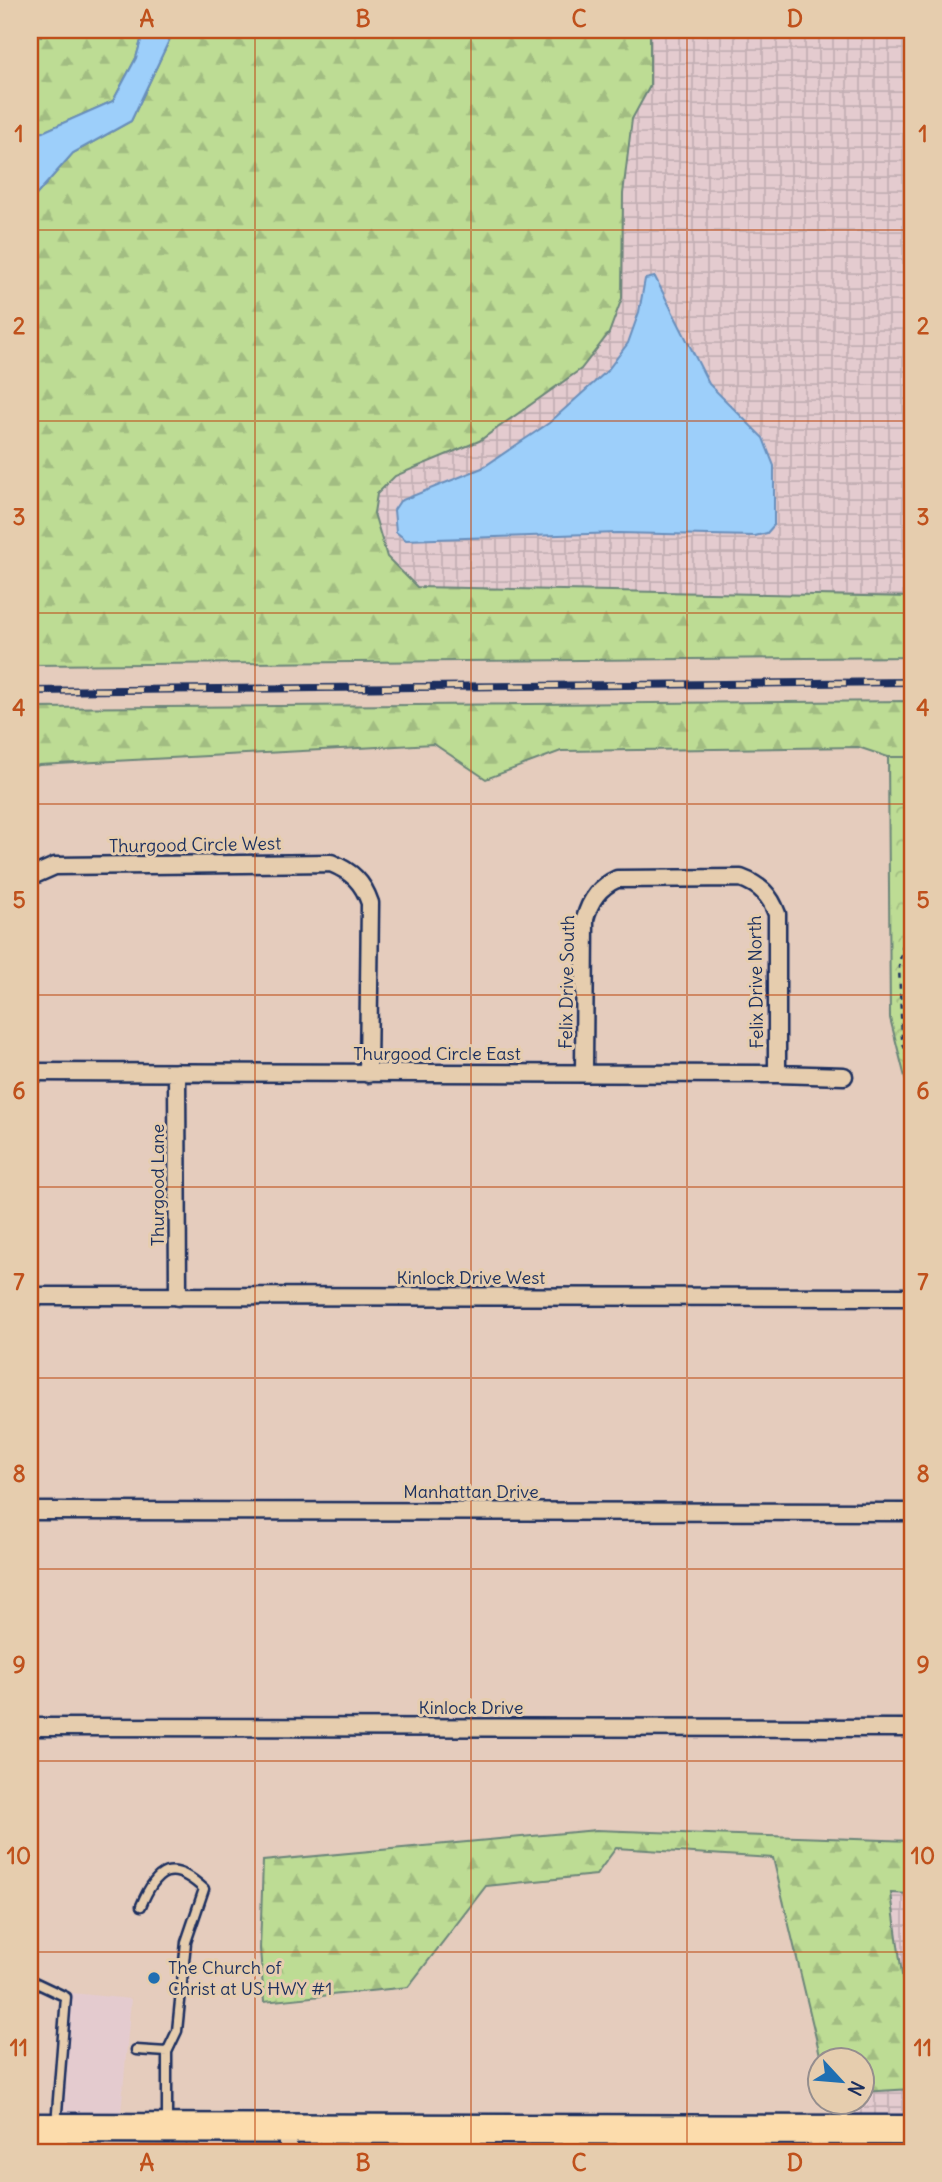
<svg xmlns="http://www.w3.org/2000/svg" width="942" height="2182" viewBox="0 0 942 2182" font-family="Delius,sans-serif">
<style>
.built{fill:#e4cbcf}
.industrial{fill:url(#industrial-grid)}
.forest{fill:url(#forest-firs);stroke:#6c8679;stroke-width:2}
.park{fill:url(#park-crowns);stroke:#6c8679;stroke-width:2}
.water{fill:#9dcffa;stroke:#698fbc;stroke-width:2}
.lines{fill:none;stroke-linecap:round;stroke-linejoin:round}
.lane-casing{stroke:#1b2f5e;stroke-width:13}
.street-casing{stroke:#1b2f5e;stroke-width:21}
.highway-casing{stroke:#1b2f5e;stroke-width:33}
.path{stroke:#1b2f5e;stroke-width:2.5;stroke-dasharray:5 5;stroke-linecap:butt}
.lane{stroke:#e6cdae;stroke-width:8}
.street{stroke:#e6cdae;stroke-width:16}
.highway{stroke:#fcdcac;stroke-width:28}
.rail-casing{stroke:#1b2f5e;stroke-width:8}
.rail{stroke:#e6cdae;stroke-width:5;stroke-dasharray:16;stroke-linecap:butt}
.grid{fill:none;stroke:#bf511c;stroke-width:2;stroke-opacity:0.55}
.poi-dot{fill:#1f6fb2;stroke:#e6cdae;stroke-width:2.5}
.labels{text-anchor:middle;stroke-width:6;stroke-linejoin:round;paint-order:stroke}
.street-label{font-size:18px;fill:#1b2f5e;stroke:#e6cdae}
.poi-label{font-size:18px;fill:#1b2f5e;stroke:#e6cdae;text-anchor:start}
.neatline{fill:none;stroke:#bf511c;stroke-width:2.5}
.grid-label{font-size:23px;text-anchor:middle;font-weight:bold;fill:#bf511c}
</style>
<defs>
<pattern id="industrial-grid" width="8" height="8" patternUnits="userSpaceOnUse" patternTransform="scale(1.75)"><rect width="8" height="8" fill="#e4cbcf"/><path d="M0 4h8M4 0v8" fill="none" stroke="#c3afb4"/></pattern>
<pattern id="forest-firs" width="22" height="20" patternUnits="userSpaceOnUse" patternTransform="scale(1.75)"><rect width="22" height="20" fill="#bddc94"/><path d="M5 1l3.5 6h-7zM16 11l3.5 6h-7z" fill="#a2bd82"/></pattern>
<pattern id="park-crowns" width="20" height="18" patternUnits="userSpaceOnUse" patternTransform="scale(1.75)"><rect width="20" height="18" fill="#bddc94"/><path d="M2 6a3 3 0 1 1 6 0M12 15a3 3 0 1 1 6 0" fill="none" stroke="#a2bd82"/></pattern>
</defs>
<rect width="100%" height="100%" fill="#e5ccbd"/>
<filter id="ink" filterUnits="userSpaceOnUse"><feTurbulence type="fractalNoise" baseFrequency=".0143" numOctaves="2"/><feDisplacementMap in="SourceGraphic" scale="14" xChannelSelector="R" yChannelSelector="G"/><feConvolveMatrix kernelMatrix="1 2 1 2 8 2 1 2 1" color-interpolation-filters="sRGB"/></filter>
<g filter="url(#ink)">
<path class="built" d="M72 1993 131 1999 121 2114H61Z"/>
<path class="industrial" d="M650 30H912V597L417 587 387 557 374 513 377 494 395 476 480 441 623 194 632 119 650 86Z
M891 1893 912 1894V2049Z
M912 2089V2116H834L830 2102H862V2092Z"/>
<path class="forest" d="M63 30H144L136 58 113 101 38 134 30 144V39Z
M174 30H650V86L632 119 623 194 622 298 609 333 581 369 479 441 395 476 377 494 374 513 387 557 417 587 912 597V657L30 665V202L73 153 131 121Z
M912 701V757H888L858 747 561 751 486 779 434 744 39 765 30 768V708Z
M596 1830 912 1841V1894L891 1893 912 2049V2089L862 2092V2060L821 2059 773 1858 616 1848 596 1875 486 1886 408 1987 264 2002 260 1949 263 1861Z"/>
<path class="park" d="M888 757H912V1105L890 1018Z"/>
<path class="water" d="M144 30H174L131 121 73 153 30 202V144L38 134 113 101 136 58Z
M655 277 709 384 763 438 774 466V525L767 533 755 536 618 533 406 540 396 532 394 510 400 501 482 468 549 423 607 371 628 343 639 312 645 279Z"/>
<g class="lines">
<defs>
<path id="lane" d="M141 1906C156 1869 172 1859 204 1889L186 1942 177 2031 167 2052V2122
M30 1980 66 1997 56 2125
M136 2050 167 2052"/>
<path id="street" d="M30 877 55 866 331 863C351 871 363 882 370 903L368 1074
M30 1072 777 1074 844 1076
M177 1072 178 1297
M584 1073 585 919C590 900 599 887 617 879L741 878C760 885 770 895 777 914V1074
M30 1296 912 1297
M30 1511 912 1512
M30 1727 912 1728
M288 2152V2129
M819 2152 820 2130"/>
<path id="highway" d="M30 2128 912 2130"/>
</defs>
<use href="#lane" class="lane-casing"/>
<use href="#street" class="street-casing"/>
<use href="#highway" class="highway-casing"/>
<path class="path" d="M912 895 899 966 902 1038 912 1078"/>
<use href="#lane" class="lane"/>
<use href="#street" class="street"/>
<use href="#highway" class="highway"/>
<defs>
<path id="rail" d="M30 691 912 682"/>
</defs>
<use href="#rail" class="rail-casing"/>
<use href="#rail" class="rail"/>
</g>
</g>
<path class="grid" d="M255 30V2152M471 30V2152M687 30V2152M30 230H912M30 421H912M30 613H912M30 804H912M30 995H912M30 1187H912M30 1378H912M30 1569H912M30 1761H912M30 1952H912"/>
<circle class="poi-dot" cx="154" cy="1978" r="7"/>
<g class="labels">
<g class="street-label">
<text transform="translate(195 845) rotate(-1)" y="6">Thurgood Circle West</text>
<text transform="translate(567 982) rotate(-89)" y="6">Felix Drive South</text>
<text transform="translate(756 982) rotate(-91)" y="6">Felix Drive North</text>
<text x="437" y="1060">Thurgood Circle East</text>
<text transform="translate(158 1185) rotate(-90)" y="6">Thurgood Lane</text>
<text x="471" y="1284">Kinlock Drive West</text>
<text x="471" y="1498">Manhattan Drive</text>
<text x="471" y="1714">Kinlock Drive</text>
</g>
<g class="poi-label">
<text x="168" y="1974">The Church of<tspan x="168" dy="21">Christ at US HWY #1</tspan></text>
</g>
</g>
<rect width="942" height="2182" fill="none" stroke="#e6cdae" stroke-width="77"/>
<g transform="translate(841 2081) rotate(116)"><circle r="33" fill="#e6cdae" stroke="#958e8e" stroke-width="2"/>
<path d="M0-5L12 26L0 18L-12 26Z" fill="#1f6fb2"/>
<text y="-10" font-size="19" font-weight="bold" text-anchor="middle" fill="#1b2f5e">N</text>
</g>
<rect x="38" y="38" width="866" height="2106" class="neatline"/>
<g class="grid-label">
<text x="147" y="27">A</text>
<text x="363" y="27">B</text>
<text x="579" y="27">C</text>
<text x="795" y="27">D</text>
<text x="19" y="142">1</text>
<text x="923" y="142">1</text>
<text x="19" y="334">2</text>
<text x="923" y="334">2</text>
<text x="19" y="525">3</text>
<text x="923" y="525">3</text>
<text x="19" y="716">4</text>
<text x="923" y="716">4</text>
<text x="19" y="908">5</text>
<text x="923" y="908">5</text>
<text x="19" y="1099">6</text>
<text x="923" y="1099">6</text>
<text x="19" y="1290">7</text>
<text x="923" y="1290">7</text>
<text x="19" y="1482">8</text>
<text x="923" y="1482">8</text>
<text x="19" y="1673">9</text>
<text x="923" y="1673">9</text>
<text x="19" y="1864">10</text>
<text x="923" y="1864">10</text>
<text x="19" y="2056">11</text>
<text x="923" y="2056">11</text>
<text x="147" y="2171">A</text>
<text x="363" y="2171">B</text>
<text x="579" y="2171">C</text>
<text x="795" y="2171">D</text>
</g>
</svg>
